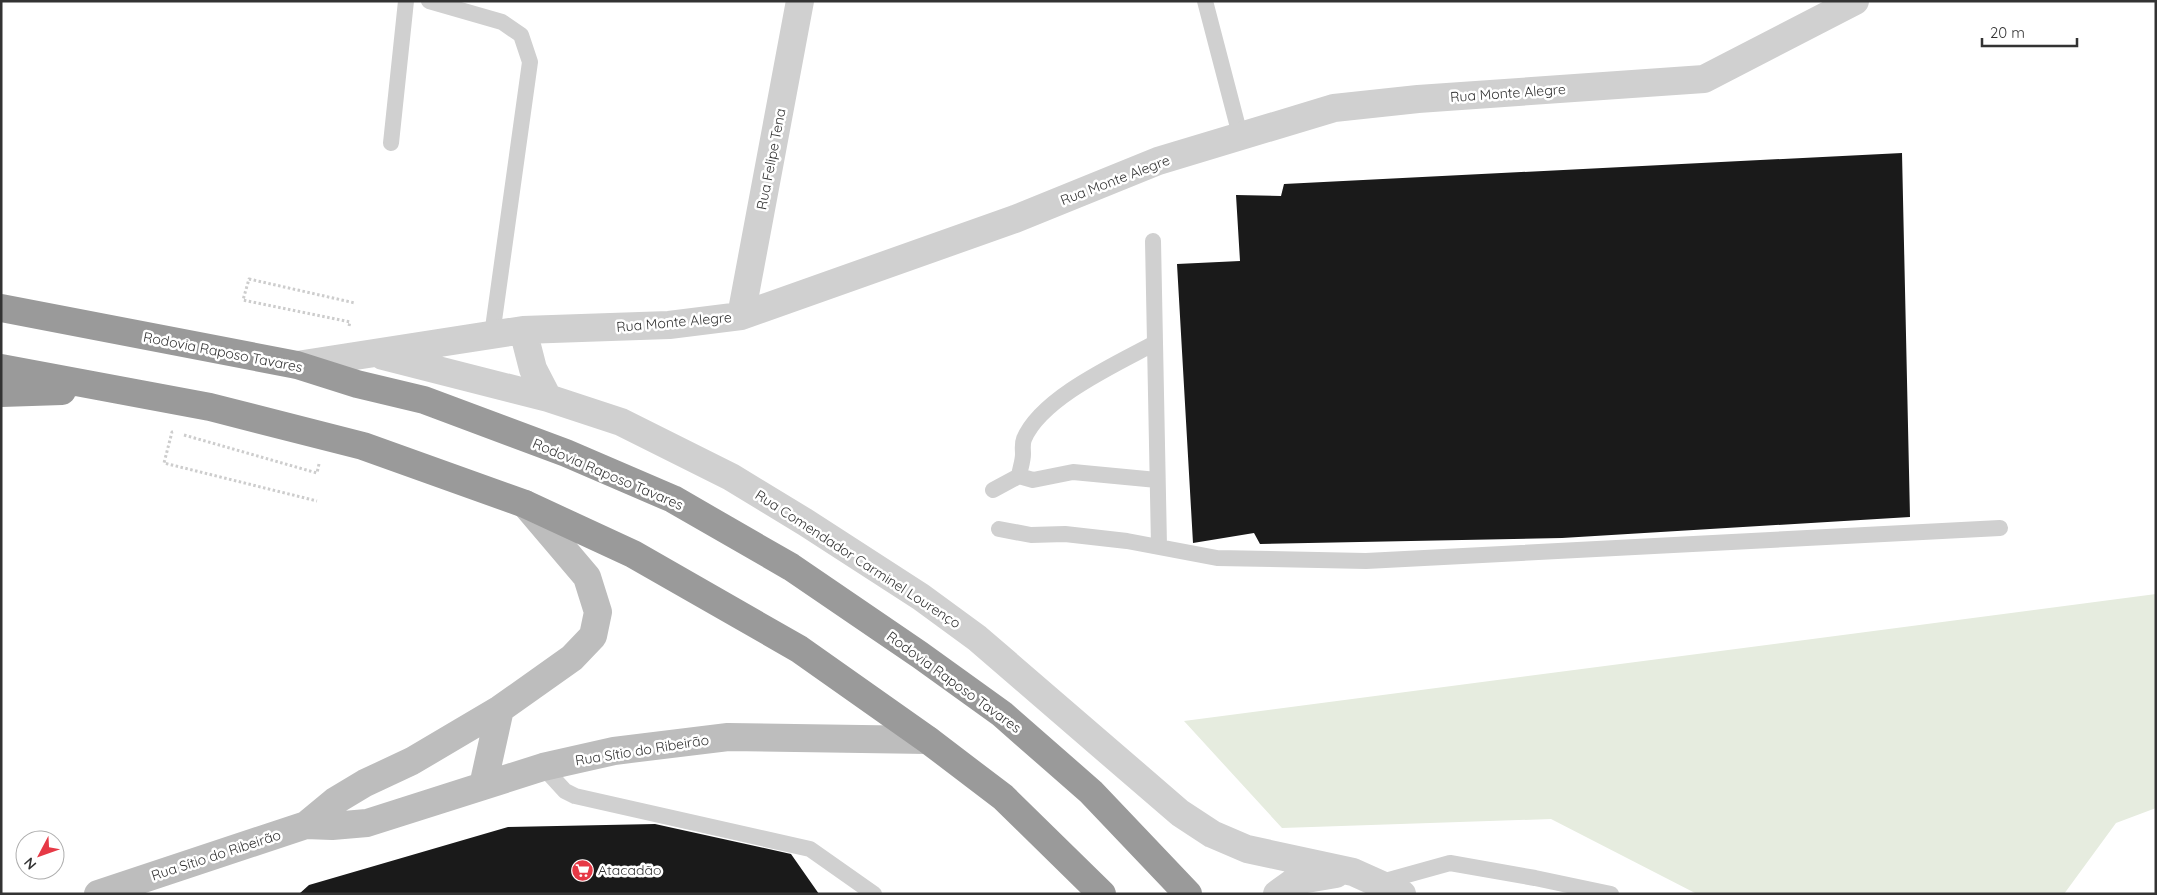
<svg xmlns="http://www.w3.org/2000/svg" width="2157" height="895" viewBox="0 0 2157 895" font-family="Quicksand,sans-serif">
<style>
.green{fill:#e6ecdf}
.building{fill:#1a1a1a}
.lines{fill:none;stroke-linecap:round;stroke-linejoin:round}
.path{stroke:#cdcdcd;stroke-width:3;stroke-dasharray:2.5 2.5;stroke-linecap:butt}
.service{stroke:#d0d0d0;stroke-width:16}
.minor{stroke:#d0d0d0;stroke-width:28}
.secondary{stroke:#bdbdbd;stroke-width:28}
.motorway{stroke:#9a9a9a;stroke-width:28}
.labels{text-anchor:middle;stroke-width:5;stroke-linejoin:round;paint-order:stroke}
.street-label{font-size:14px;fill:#333;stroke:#fff}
.poi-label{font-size:14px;fill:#333;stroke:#fff;text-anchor:start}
</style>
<rect width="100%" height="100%" fill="#fff"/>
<path class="green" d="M2156 594V808L2116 823 2064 894H1697L1551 819 1282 828 1184 721Z"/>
<path class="building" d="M1902 153 1910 517 1562 538 1260 544 1254 533 1193 543 1177 264 1240 261 1236 195 1281 196 1284 184Z
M655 824 791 854 819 894H299L309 885 508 827Z"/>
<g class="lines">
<path class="path" d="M349 326 350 322 243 300 249 279 355 303
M173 432H172L164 463 317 501
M184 435 317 473 319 464"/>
<path class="service" d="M429 1 502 22 521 35 530 62 492 335
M1205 1 1240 135
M391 143 406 1
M1153 241 1159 546
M1019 476C1020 469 1023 461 1023 454 1023 449 1022 444 1024 439 1041 398 1116 364 1155 343
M993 490 1019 476 1033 480 1073 472 1157 480
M999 529 1031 535 1065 534 1127 541 1217 558 1366 561 2000 528
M543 767 565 791 575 796 810 849 874 894
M1378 883 1450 863 1535 878 1611 894"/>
<path class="minor" d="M741 316 800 1
M523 330 533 369 548 398
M383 356 548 398 621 422 731 477 805 522 921 597 977 638 1180 813 1212 834 1247 849 1353 872 1402 894
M297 365 523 330 669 325 741 316 1015 219 1158 161 1334 108 1418 99 1704 79 1855 1
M1277 894 1295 881 1336 874"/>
<path class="secondary" d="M483 786 500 709
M306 825 335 801 365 783 412 761 500 709 572 658 593 636 598 612 587 577 525 504
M98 894 306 825 332 826 367 823 543 767 614 751 728 737 928 740"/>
<path class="motorway" d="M1 308 297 365 357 384 424 400 566 453 673 499 791 567 920 655 1002 714 1091 792 1188 894
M1 368 210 407 363 446 525 504 633 554 799 649 928 740 1003 797 1102 894
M1 393 62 391"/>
</g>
<defs>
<symbol id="supermarket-disc" viewBox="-11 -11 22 22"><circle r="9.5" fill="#e63946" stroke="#fff"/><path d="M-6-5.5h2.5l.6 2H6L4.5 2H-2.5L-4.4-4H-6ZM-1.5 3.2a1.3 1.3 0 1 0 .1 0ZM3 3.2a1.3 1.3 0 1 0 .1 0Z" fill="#fff"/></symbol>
</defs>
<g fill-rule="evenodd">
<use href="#supermarket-disc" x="570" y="858" width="25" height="25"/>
</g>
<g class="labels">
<g class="street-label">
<text transform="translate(1508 93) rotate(-4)" y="5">Rua Monte Alegre</text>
<text transform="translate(771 159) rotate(-79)" y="5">Rua Felipe Tena</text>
<text transform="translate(1115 180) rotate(-21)" y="5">Rua Monte Alegre</text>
<text transform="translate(674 322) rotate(-5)" y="5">Rua Monte Alegre</text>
<text transform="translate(223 352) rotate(11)" y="5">Rodovia Raposo Tavares</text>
<text transform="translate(608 474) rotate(23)" y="5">Rodovia Raposo Tavares</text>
<text transform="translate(858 559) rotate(33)" y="5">Rua Comendador Carminel Lourenço</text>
<text transform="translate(954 682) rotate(36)" y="5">Rodovia Raposo Tavares</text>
<text transform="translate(642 750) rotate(-9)" y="5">Rua Sítio do Ribeirão</text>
<text transform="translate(216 855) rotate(-18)" y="5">Rua Sítio do Ribeirão</text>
</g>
<g class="poi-label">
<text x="598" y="875">Atacadão</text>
</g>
</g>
<rect width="2157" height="895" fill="none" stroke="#333333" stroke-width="5"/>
<g transform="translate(40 855) rotate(229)"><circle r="24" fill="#ffffff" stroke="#adadad"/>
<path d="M0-4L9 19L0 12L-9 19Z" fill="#e63946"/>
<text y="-8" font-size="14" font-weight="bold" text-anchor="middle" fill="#333333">N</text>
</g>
<path d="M1982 38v8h95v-8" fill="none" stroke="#333333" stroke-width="2.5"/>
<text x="1990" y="38" font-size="15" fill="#333333" stroke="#ffffff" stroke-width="4" paint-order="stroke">20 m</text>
</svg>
